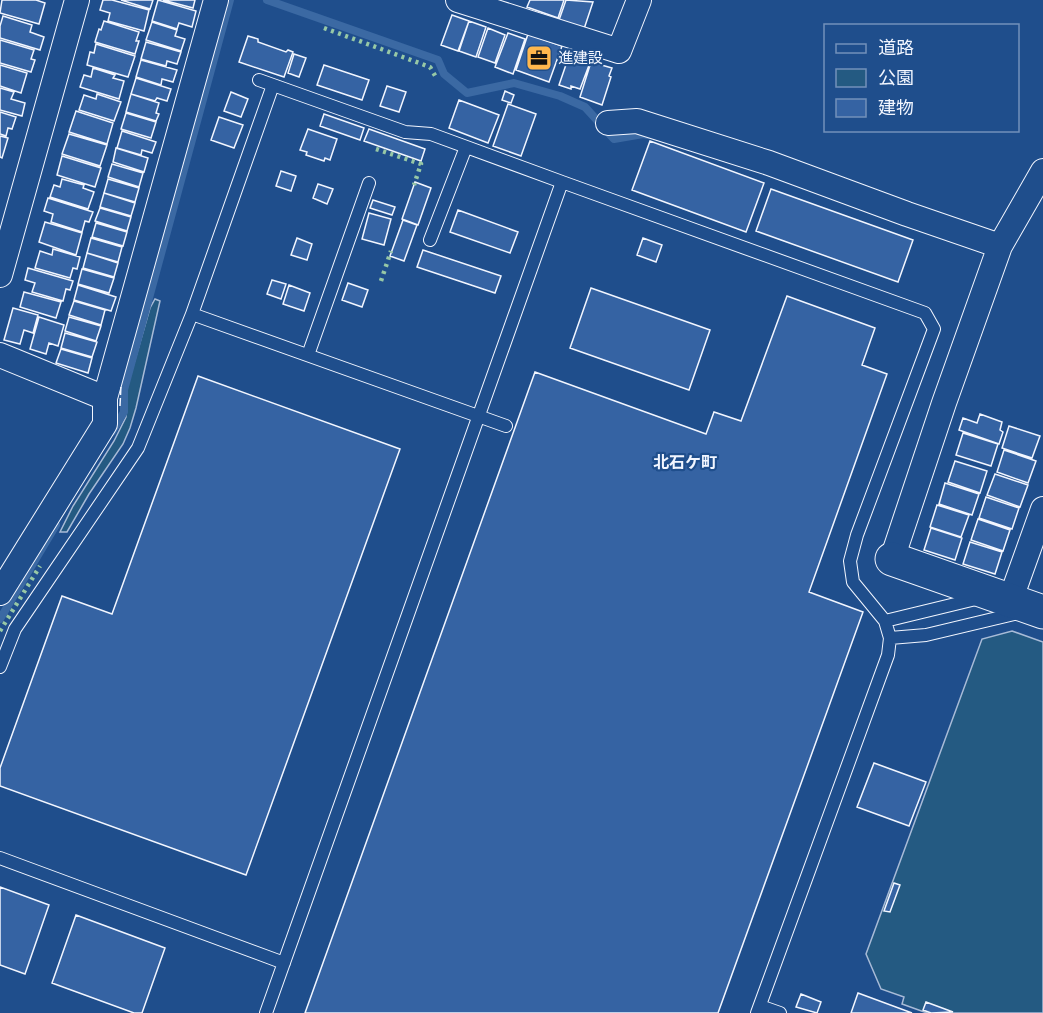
<svg xmlns="http://www.w3.org/2000/svg" width="1043" height="1013" viewBox="0 0 1043 1013" font-family="Literata,'Noto Sans JP',serif">
<style>
.green{fill:#245a82;stroke:#a8bbd7;stroke-width:1.5}
.lines{fill:none;stroke-linecap:round;stroke-linejoin:round}
.stream{stroke:#3b69a3;stroke-width:8}
.building{fill:#3563a3;stroke:#f2f6ff;stroke-width:1.5}
.lane-casing{stroke:#f2f6ff;stroke-width:14}
.street-casing{stroke:#f2f6ff;stroke-width:26}
.secondary-casing{stroke:#f2f6ff;stroke-width:35}
.lane{stroke:#1f4e8c;stroke-width:12}
.street{stroke:#1f4e8c;stroke-width:24}
.secondary{stroke:#1f4e8c;stroke-width:33}
.hedge{stroke:#97c8a6;stroke-width:4.5;stroke-dasharray:3 4.5;stroke-linecap:butt}
.fence{stroke:#f2f6ff;stroke-width:1.5;stroke-dasharray:8 3;stroke-linecap:butt}
.labels{text-anchor:middle;stroke-width:4.5;stroke-linejoin:round;paint-order:stroke}
.poi-label{font-size:15px;fill:#f2f6ff;stroke:#1f4e8c;text-anchor:start}
.neighbourhood-label{font-size:16px;font-weight:bold;fill:#f2f6ff;stroke:#1f4e8c}
</style>
<rect width="100%" height="100%" fill="#1f4e8c"/>
<path class="green" d="M155 299 160 301 136 408 130 428 123 444 89 494 67 532H60L73 506 114 441 126 417 127 387 150 308Z
M1012 631 1043 642V1013H927L902 1004 904 997 881 989 866 954 982 639Z"/>
<g class="lines">
<path class="stream" d="M267 0 438 60 444 74 467 93 514 83 560 96 585 107 614 139 643 134 648 135
M112 432 124 412V390L230 0
M0 619 56 525"/>
</g>
<path class="building" d="M2 0H36L45 3 39 24 0 13Z
M103 0H112L149 10 144 31 108 21 110 13 100 10Z
M121 0H153L150 9Z
M158 0 196 11 192 27 179 23 177 29 152 21Z
M163 0H195L193 8Z
M530 0H564L558 18 527 7Z
M566 0 593 2 583 32 558 23Z
M452 15 469 21 458 51 441 45Z
M3 16 32 25 30 32 44 37 40 50 0 38V26Z
M104 21 139 32 136 41H139L135 54 95 42 99 29 101 30Z
M469 21 486 27 476 57 459 51Z
M152 22 177 30 175 36 185 39 181 51 146 40Z
M488 28 505 35 495 63 478 57Z
M508 33 525 39 513 74 495 67Z
M528 34 562 46 549 82 516 70Z
M248 36 258 39V42L286 52 288 50 293 52 284 77 239 62Z
M0 40 34 50 31 59 35 60 31 72 0 63Z
M146 42 181 52 177 64 167 61 166 66 141 59Z
M96 44 135 56 128 77 87 65 90 52 94 53Z
M570 53 591 60 580 89 571 86V89L559 85Z
M294 54 306 58 299 77 288 73Z
M141 60 177 70 173 82 162 79 161 85 136 77Z
M591 62 612 68 609 76 611 77 602 105 580 97Z
M0 65 27 73 21 93 0 86Z
M324 65 369 80 362 100 317 85Z
M93 68 115 75 113 78 124 81 119 99 80 87 84 75 91 77Z
M136 78 171 89 167 101 157 98 155 101 131 94Z
M387 86 406 92 399 112 380 106Z
M0 88 14 92 11 99 25 103 22 116 0 110Z
M505 91 514 95 511 103 502 100Z
M231 92 248 99 241 117 224 111Z
M97 94 121 102 114 121 79 110 84 95 96 99Z
M131 94 159 103 156 113 159 114 156 121 126 112Z
M459 100 499 115 488 143 449 128Z
M508 104 536 114 521 156 493 146Z
M76 111 113 123 107 144 69 132Z
M0 112 16 117 12 129 8 128 6 136 0 134Z
M126 113 156 122 151 138 121 129Z
M324 114 364 128 360 140 320 126Z
M219 117 243 125 234 148 211 140Z
M308 129 337 139 330 160 325 158 324 161 306 155 307 152 300 150Z
M369 129 425 149 421 161 364 141Z
M122 131 156 142 152 153 142 150 141 155 117 148Z
M69 134 107 145 100 166 62 154Z
M0 136 8 138 2 158 0 157Z
M650 141 764 183 746 232 632 190Z
M116 148 148 158 144 172 113 162Z
M62 156 101 168 95 187 57 175Z
M112 164 143 173 139 187 108 177Z
M281 171 296 176 291 191 276 186Z
M62 179 84 185 83 188 94 192 88 209 50 197 54 185 60 187Z
M108 179 139 188 135 202 104 193Z
M415 182 431 188 418 225 402 219Z
M318 184 333 189 327 204 313 198Z
M771 189 913 240 898 282 756 231Z
M104 193 135 203 131 216 100 207Z
M48 198 93 212 89 222 85 221 82 232 51 222 53 214 44 211Z
M373 200 395 207 392 215 370 208Z
M100 208 131 217 127 231 95 221Z
M458 210 518 232 510 253 450 232Z
M369 213 391 219 384 245 362 239Z
M403 220 417 225 404 261 390 256Z
M45 222 82 233 76 255 39 242Z
M96 223 127 232 123 246 92 237Z
M91 238 122 247 118 262 87 253Z
M297 238 312 244 307 260 291 255Z
M643 238 662 245 656 262 637 255Z
M53 249 80 257 77 269 73 268 70 278 35 268 40 251 52 255Z
M423 250 501 276 495 293 417 267Z
M87 253 118 263 114 277 83 268Z
M28 268 73 281 70 290 66 289 63 301 32 292 35 283 25 280Z
M82 269 114 278 109 293 78 284Z
M272 280 286 284 281 299 267 294Z
M348 283 368 290 362 307 342 300Z
M78 285 116 297 111 311 74 300Z
M289 285 310 293 304 311 283 304Z
M591 288 710 330 689 390 570 348Z
M24 292 61 302 56 318 20 307Z
M787 296 875 328 862 365 887 374 809 592 863 612 718 1013H305L535 372 706 434 714 412 741 421Z
M74 301 105 310 101 325 69 315Z
M13 308 38 315 33 333 24 330 20 344 4 340Z
M39 317 64 325 58 346 49 343 46 354 30 349Z
M69 317 101 326 96 341 65 331Z
M65 333 97 342 92 357 61 348Z
M61 349 92 358 88 373 56 363Z
M198 376 400 449 246 875 0 786V768L62 596 112 614Z
M980 414 1002 422 1000 430 1003 432 999 444 959 430 963 418 977 423Z
M1009 426 1040 436 1032 458 1002 448Z
M963 433 998 444 991 466 956 455Z
M1004 450 1036 461 1028 483 997 472Z
M955 461 987 471 980 493 948 482Z
M995 474 1028 485 1020 507 987 495Z
M945 483 979 494 972 515 939 504Z
M986 497 1019 508 1012 529 979 518Z
M937 505 969 515 961 537 930 527Z
M978 519 1010 530 1003 551 971 540Z
M931 528 962 538 955 560 924 550Z
M970 542 1002 552 995 574 963 564Z
M874 763 926 782 909 826 857 807Z
M894 883 900 885 890 912 884 911Z
M0 887 49 905 25 974 0 965Z
M76 915 165 948 142 1013H134L52 983Z
M858 993 912 1013H851Z
M801 994 821 1002 817 1013 796 1007Z
M926 1002 953 1012 931 1013 923 1010Z"/>
<g class="lines">
<defs>
<path id="lane" d="M259 80 405 132 431 134 562 182
M273 85 192 314 506 426
M430 240 466 147
M308 355 369 183
M885 621 980 598
M890 638 926 635 1018 613
M0 667 15 629 138 448 192 314
M0 858 284 963
M760 1006 780 1013
M266 1013 562 182 925 313 934 329 857 535 850 561 853 582 885 621 890 638 888 655 757 1013"/>
<path id="street" d="M458 0 619 51 639 0
M608 123 637 121 769 163 907 214 1000 246
M0 275 77 0
M0 355 105 398
M892 559 944 403 1000 246 1043 171
M0 593 105 424V398L216 0
M1010 601 1043 509"/>
<path id="secondary" d="M892 559 1043 612"/>
</defs>
<use href="#lane" class="lane-casing"/>
<use href="#street" class="street-casing"/>
<use href="#secondary" class="secondary-casing"/>
<use href="#lane" class="lane"/>
<use href="#street" class="street"/>
<use href="#secondary" class="secondary"/>
<path class="hedge" d="M324 28 430 67 437 79
M376 149 421 164 414 185
M381 281 391 251
M0 631 40 566"/>
<path class="fence" d="M120 406 121 385"/>
</g>
<defs>
<symbol id="office-square" viewBox="-11 -11 22 22"><rect x="-9" y="-9" width="18" height="18" rx="4" fill="#ffb74d" stroke="#1f4e8c"/><path d="M-6-3h4V-5.5h4V-3h4V5H-6ZM-1-4.5V-3h2v-1.5ZM-6 0V1H6V0Z" fill="#111"/></symbol>
</defs>
<g fill-rule="evenodd">
<use href="#office-square" x="524" y="43" width="30" height="30"/>
</g>
<g class="labels">
<g class="poi-label">
<text x="558" y="63">進建設</text>
</g>
<g class="neighbourhood-label">
<text x="685" y="468">北石ケ町</text>
</g>
</g>
<rect x="824" y="24" width="195" height="108" fill="#1f4e8c" stroke="#7391ba" stroke-width="1.5"/>
<rect x="836" y="44" width="30" height="9" fill="#1f4e8c" stroke="#7391ba" stroke-width="1.5"/>
<text x="878" y="54" font-size="18" fill="#f2f6ff">道路</text>
<rect x="836" y="69" width="30" height="18" fill="#245a82" stroke="#7391ba" stroke-width="1.5"/>
<text x="878" y="84" font-size="18" fill="#f2f6ff">公園</text>
<rect x="836" y="99" width="30" height="18" fill="#3563a3" stroke="#7391ba" stroke-width="1.5"/>
<text x="878" y="114" font-size="18" fill="#f2f6ff">建物</text>
</svg>
